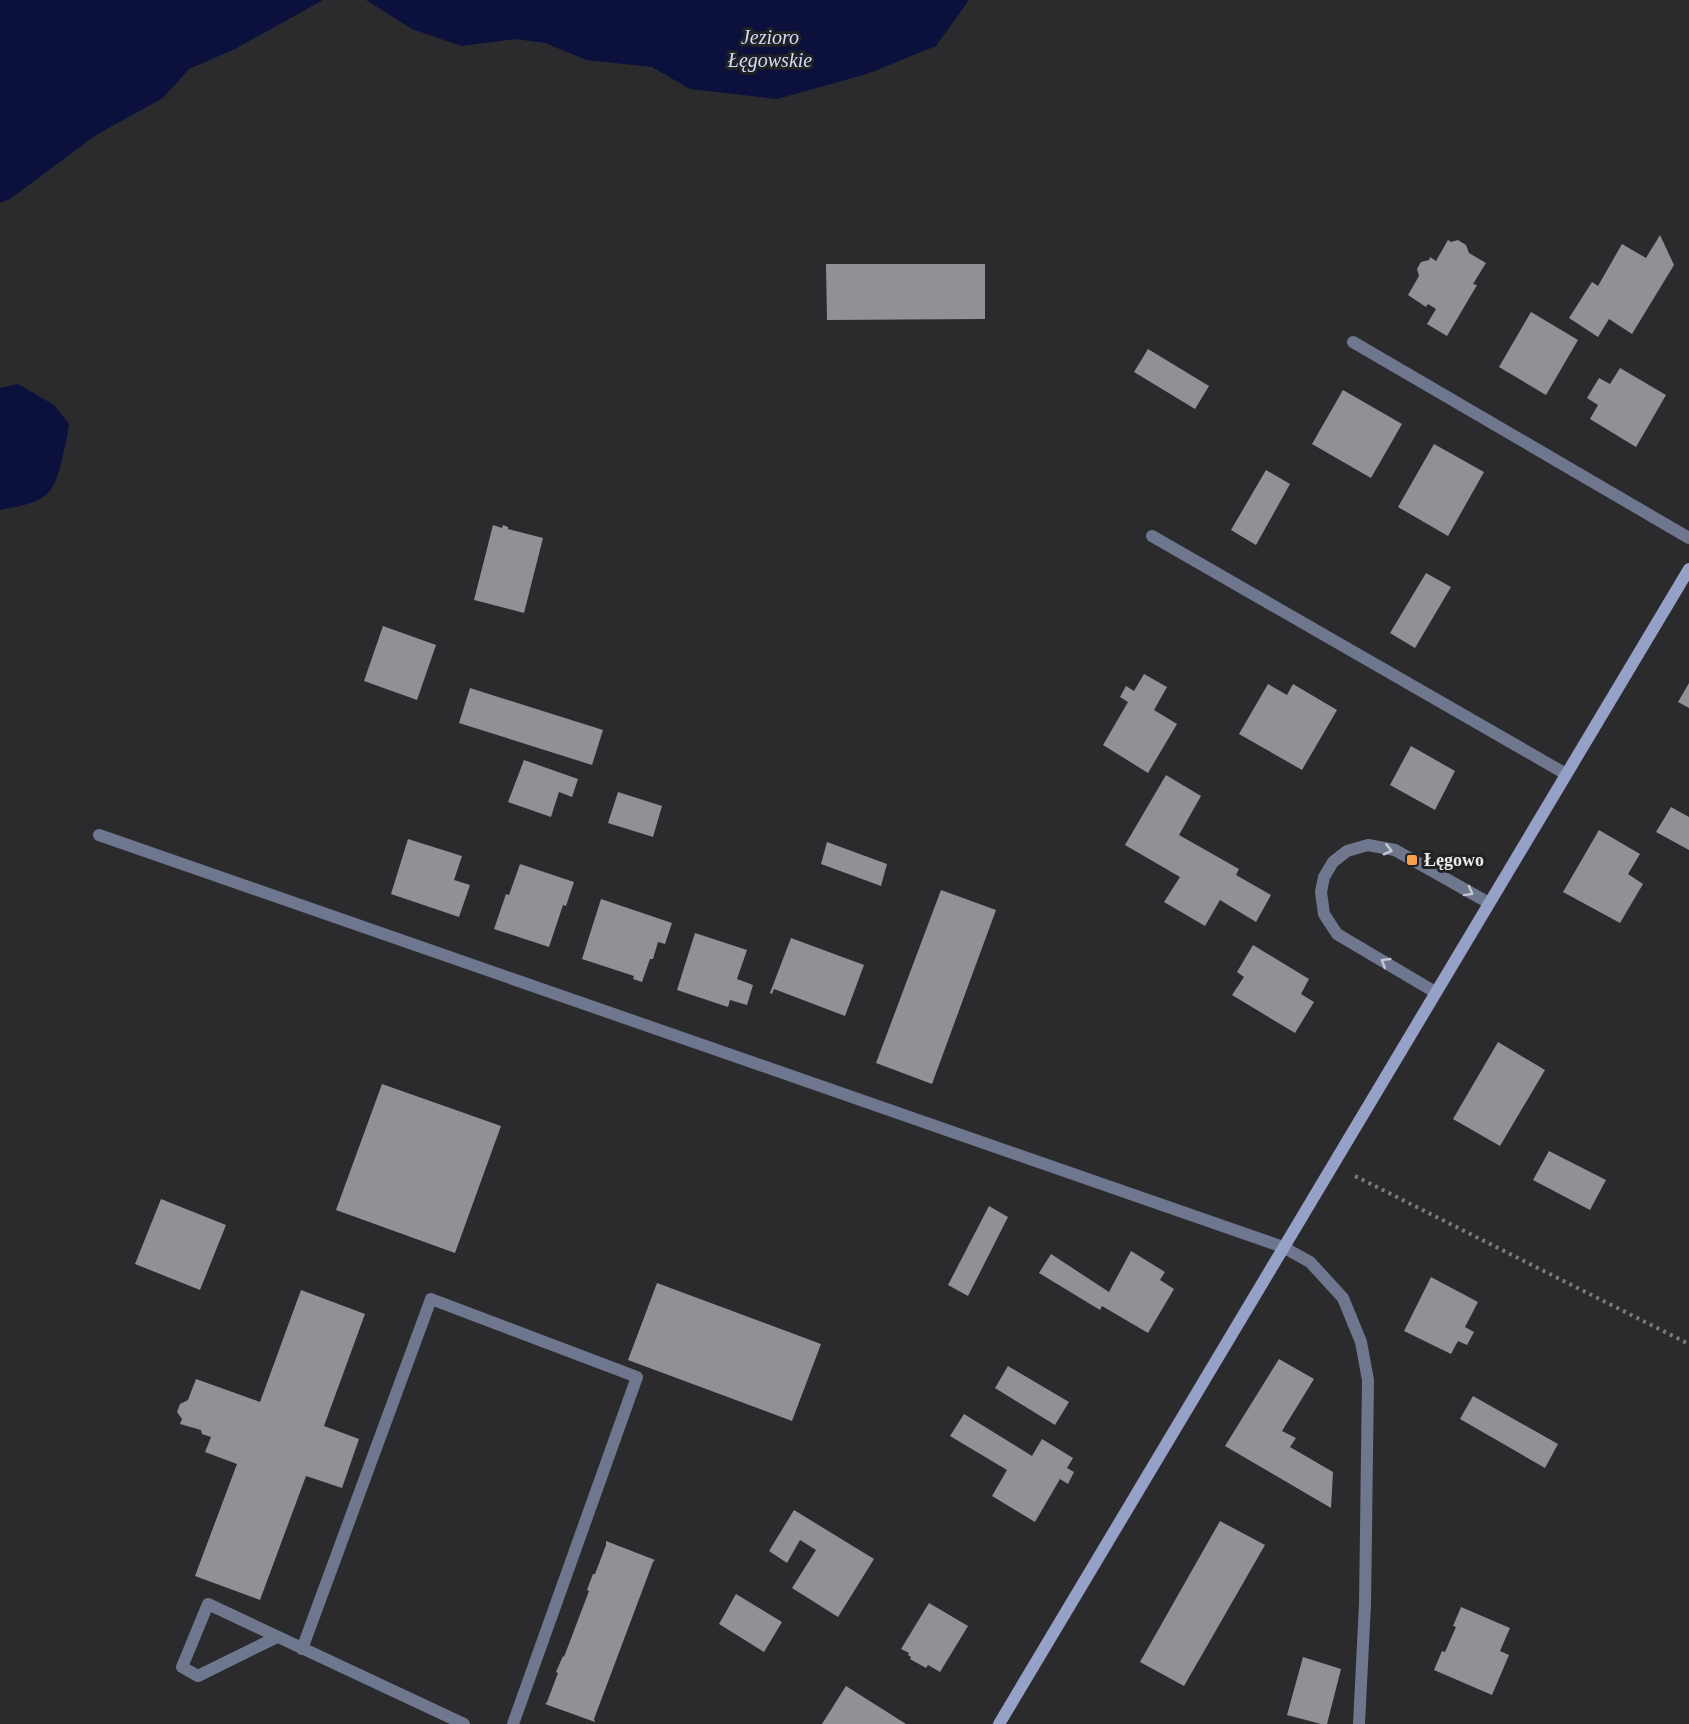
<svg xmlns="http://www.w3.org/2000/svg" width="1689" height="1724" viewBox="0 0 1689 1724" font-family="Georgia,serif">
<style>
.water{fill:#0b103c}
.building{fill:#909194}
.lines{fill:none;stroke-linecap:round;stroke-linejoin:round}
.path{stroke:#7b7b7e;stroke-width:4;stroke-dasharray:3 4.5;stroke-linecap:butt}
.service{stroke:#6f778e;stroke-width:12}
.minor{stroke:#6f778e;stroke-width:12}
.secondary{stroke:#95a1c7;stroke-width:12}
.oneway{stroke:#c4c8d0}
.poi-dot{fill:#f9a04c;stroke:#212224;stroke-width:2}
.labels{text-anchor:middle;stroke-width:6;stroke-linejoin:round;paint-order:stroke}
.poi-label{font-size:18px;font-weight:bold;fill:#e9eaec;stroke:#212224;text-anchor:start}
.water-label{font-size:20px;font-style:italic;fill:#d2dcfd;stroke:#212224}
</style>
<rect width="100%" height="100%" fill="#2b2b2e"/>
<path class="water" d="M0 0H323L235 49 189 69 163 98 96 135 10 199 0 203Z
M366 0H969L936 46 867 74 777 99 690 89 652 67 586 60 545 43 515 39 461 46 412 29Z
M18 384 54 405 69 424C67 438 59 483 49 492 38 504 15 507 0 510V388Z"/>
<path class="building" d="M1660 235 1674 265 1632 334 1609 319 1598 337 1569 318 1592 282 1598 286 1622 244 1646 258Z
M1448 240 1451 242 1458 240 1466 245 1469 253 1486 263 1473 284 1477 285 1447 336 1427 324 1436 309 1428 304 1426 307 1408 295 1419 276 1417 269 1421 262 1429 260 1430 257 1436 261Z
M826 264H985V319L827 320Z
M1531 312 1578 340 1546 395 1499 367Z
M1148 349 1209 386 1195 409 1134 372Z
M1620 368 1666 395 1636 447 1590 419 1598 405 1587 398 1599 378 1610 384Z
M1343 390 1402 424 1371 478 1312 444Z
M1434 444 1484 472 1448 536 1398 507Z
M1266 470 1290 484 1256 545 1231 530Z
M493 525 502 528 503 525 508 527V529L543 538 524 613 474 600Z
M1426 573 1451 587 1415 648 1390 633Z
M383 626 436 645 417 700 364 681Z
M1144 674 1167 687 1154 710 1177 724 1148 773 1103 745 1128 702 1120 697 1126 686 1134 691Z
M1689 683V708L1678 702Z
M1268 684 1287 695 1293 684 1337 710 1302 770 1239 734Z
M470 688 603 730 592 765 459 723Z
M1411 746 1455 771 1435 810 1390 785Z
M524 760 578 779 572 797 559 792 551 817 508 802Z
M1166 775 1201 796 1179 835 1239 869 1236 875 1271 895 1256 922 1220 900 1205 926 1164 902 1180 877 1125 845Z
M618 792 662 806 653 837 608 823Z
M1671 807 1689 817V850L1656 832Z
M1599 830 1640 854 1628 874 1643 884 1620 923 1563 892Z
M408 839 462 856 454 880 470 885 459 917 391 894Z
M827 842 887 864 881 886 821 864Z
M520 864 574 882 566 906 563 905 549 947 494 929 506 894 509 895Z
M941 890 996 910 932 1084 876 1063Z
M601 899 672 923 665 944 658 942 653 959H650L642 982 633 979 634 976 582 959Z
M695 933 747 950 737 979 753 985 747 1005 730 1000 728 1007 677 990Z
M791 938 864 965 845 1016 774 989 772 994 770 993Z
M1253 945 1309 979 1301 994 1314 1002 1295 1033 1232 995 1244 977 1237 972Z
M1498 1042 1545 1070 1500 1146 1453 1119Z
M382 1084 501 1126 455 1253 336 1210Z
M1549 1151 1606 1180 1590 1210 1533 1180Z
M161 1199 226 1225 200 1290 135 1264Z
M989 1206 1008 1217 968 1296 948 1285Z
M1131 1251 1165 1272 1160 1280 1174 1289 1148 1333 1102 1306 1100 1310 1039 1273 1051 1254 1109 1292Z
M1431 1277 1478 1302 1465 1327 1474 1332 1467 1345 1458 1341 1451 1354 1404 1331Z
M657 1283 821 1344 792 1421 628 1360Z
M301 1290 365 1314 324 1426 359 1439 342 1488 306 1476 260 1600 195 1576 237 1464 205 1452 211 1437 202 1434 201 1430 180 1424 182 1419 177 1412 180 1404 188 1400 196 1379 260 1402Z
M1279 1359 1314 1379 1282 1431 1296 1438 1290 1447 1333 1472 1331 1508 1225 1446Z
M1008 1366 1069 1402 1055 1425 995 1388Z
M1473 1396 1558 1444 1545 1468 1460 1419Z
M964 1414 1032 1456 1042 1439 1073 1458 1067 1468 1074 1472 1068 1484 1060 1479 1035 1522 992 1496 1007 1470 950 1436Z
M794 1510 874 1559 838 1617 792 1588 816 1550 800 1540 787 1563 769 1551Z
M1220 1521 1265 1545 1184 1686 1140 1662Z
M606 1541 655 1560 653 1562 594 1719 595 1722 545 1704 547 1702 558 1673 556 1672 563 1656 564 1657 589 1591 587 1590 593 1574H595L606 1545Z
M736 1594 782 1622 764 1652 719 1624Z
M929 1603 968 1626 940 1672 928 1665 926 1668 910 1659 911 1657 908 1655 909 1653 901 1649Z
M1461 1607 1510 1628 1500 1651 1509 1655 1492 1695 1434 1670 1442 1651 1445 1652 1456 1627 1453 1626Z
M1303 1657 1341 1669 1327 1724H1321L1287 1715Z
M846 1686 906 1724H822Z"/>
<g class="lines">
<path class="path" d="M1355 1176 1689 1344"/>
<path class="service" d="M1435 992 1337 934 1324 914 1321 892 1324 877 1333 862 1347 851 1368 845 1395 850 1489 903
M277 1637 198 1676 182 1667 208 1604 464 1724
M302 1649 431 1299 637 1377 513 1724"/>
<path class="minor" d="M1353 342 1689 538
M1152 536 1566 774
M99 835 1283 1247 1310 1262 1343 1298 1361 1342 1368 1380 1365 1604 1359 1724"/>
<path class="secondary" d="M999 1724 1689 569"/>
</g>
<defs><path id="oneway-chevron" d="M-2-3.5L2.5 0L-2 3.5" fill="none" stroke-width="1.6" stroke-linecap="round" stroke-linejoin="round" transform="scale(1.5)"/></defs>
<g class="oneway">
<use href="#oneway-chevron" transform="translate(1388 850) rotate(14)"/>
<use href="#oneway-chevron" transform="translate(1469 892) rotate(29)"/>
<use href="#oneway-chevron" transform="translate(1385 962) rotate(-149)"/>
</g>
<rect class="poi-dot" x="1406" y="854" width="12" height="12" rx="3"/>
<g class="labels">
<g class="poi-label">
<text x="1424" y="866">Łęgowo</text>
</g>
<g class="water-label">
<text x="770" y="44">Jezioro<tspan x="770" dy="23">Łęgowskie</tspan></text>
</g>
</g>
</svg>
